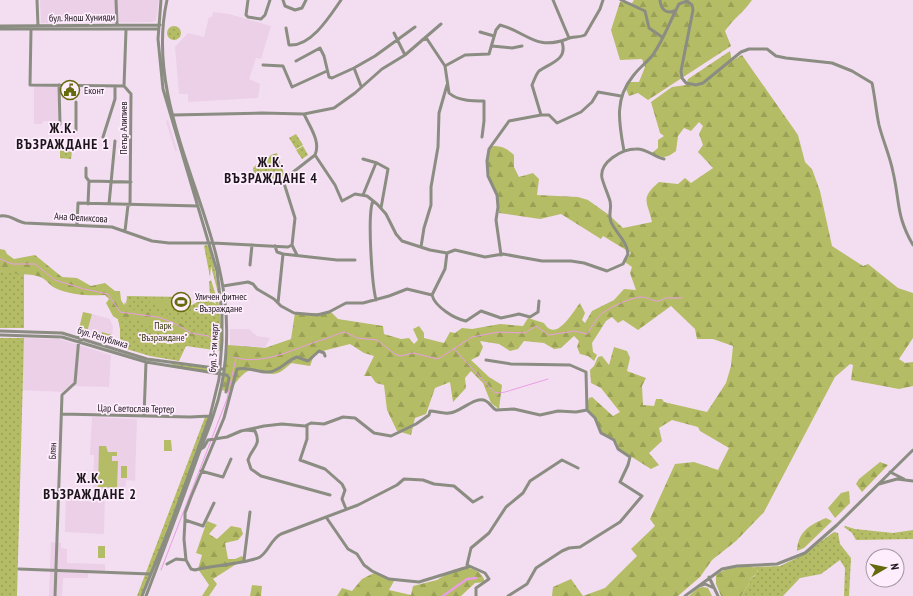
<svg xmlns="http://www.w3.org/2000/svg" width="913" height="596" viewBox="0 0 913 596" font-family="'PT Sans Narrow',sans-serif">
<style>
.built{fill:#ebd0e8}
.grass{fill:url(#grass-dots)}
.forest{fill:url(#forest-firs)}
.garden{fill:#b4bc65}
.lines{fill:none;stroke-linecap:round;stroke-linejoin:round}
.stream{stroke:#e99ee3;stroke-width:1}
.canal{stroke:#e99ee3;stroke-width:2.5}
.minor{stroke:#8b8d82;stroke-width:3}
.labels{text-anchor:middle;stroke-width:3.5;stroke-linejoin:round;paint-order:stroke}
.street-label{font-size:10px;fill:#1c151c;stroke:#feedfc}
.poi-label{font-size:10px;fill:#1c151c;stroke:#feedfc;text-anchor:start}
.park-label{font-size:10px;fill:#33360a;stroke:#feedfc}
.district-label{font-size:14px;font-weight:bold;letter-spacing:1px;fill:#1c151c;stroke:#feedfc}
</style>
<defs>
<pattern id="grass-dots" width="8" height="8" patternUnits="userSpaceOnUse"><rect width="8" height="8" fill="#b4bc65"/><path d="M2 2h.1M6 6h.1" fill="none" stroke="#9aa157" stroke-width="1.8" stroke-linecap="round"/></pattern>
<pattern id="forest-firs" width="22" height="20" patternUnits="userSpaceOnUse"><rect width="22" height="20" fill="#b4bc65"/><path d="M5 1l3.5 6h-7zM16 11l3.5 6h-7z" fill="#9aa157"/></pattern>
</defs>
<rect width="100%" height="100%" fill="#f3def1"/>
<path class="built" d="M40 0H159L156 21 150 22 41 23Z
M213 12 229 14 271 26 261 59 256 58 249 79 260 84 258 98 188 102V94H179L175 47 188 33 204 37 209 17H212Z
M34 86H58V122L43 121 42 124H34Z
M168 120 177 150 175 151 166 121Z
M92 314 110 319 113 327 111 344 86 336Z
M230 329H249L257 336 270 338 265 348 230 346Z
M24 338 59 339 111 355 109 387 72 386 61 392 22 390Z
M92 417 137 419 135 481 126 480 125 491 93 490 94 455H90Z
M66 494 105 495 104 534 65 532Z
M51 542 61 543V548L67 549V563L105 564V572L88 571V578H63L62 596H49Z"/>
<path class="grass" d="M167 33a7 7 0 1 1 14 0a7 7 0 1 1-14 0Z
M296 134 303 145 296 149 289 138Z
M303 146 308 155 302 159 296 150Z
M60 150 72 152 71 159 60 158Z
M277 153 284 174 281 180 254 176 253 168 257 164 266 160 271 155Z
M206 245 209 246C219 281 222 315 221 351L186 346 179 361 150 356 120 347V329L118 319 113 316 126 306 127 296 186 297 188 304 190 306 205 298 216 304 215 300 210 295 209 282 211 280 219 305 218 293 211 266 210 277 204 246Z
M0 271 24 274V328H0Z
M102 332 112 335 110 344 100 340Z
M0 338H24L17 596H0Z
M174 364 218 369 217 374 164 366Z
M210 416 169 529 142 596H137L205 417Z
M845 526 855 529 893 533 913 530V539L856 540 852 533 844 527Z
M834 532 838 533 840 544 851 558 849 596H844L845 568 840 560 821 574 800 578 783 596H741L749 584 751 578 755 576 758 571 754 567 780 566 799 557Z"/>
<path class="forest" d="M634 0H752C744 12 733 19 725 31L731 46 648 100 638 93 629 96 625 87 630 82H639L645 67 642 59 620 60 611 30 620 2 632 3Z
M730 51 732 61 742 55 798 135 805 162 812 169 820 191 832 246 863 266 868 264 898 288 913 293V338L899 359 905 363 913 362V386L899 389 851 380 853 365 850 364 835 377 764 512 736 541 712 560 700 577 678 596H552L553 587 571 579 583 596 605 588 637 556 631 549 655 526 650 519 675 464 694 462 718 470 729 448 700 431 698 427 672 420 659 428 662 441 649 453 659 465 651 469 619 449C617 439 612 437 602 434L597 420 586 408 589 398 592 397 613 416 620 412 601 388 591 383 590 370 594 366 598 357 602 356 609 365 614 347 627 351 630 358 627 371 646 378 642 386 643 405 654 406 656 399H662L664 402 707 412 726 383 731 366 733 346 713 339H697L695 329 671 306 638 330 623 320 618 323 612 317 606 321 592 343 593 352 597 355 594 361 588 356 580 354 577 347 579 341 574 336 561 348 554 349 544 343 524 341 518 349 510 351 499 344 480 341 483 347 479 356 471 360 489 377 502 385 499 409 491 403 483 383 471 371 465 378 466 388 453 402 450 382 435 388 426 414 415 418 411 435 397 431 387 410 384 385 376 383 371 376H364L374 356 364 353 350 344 315 353 310 366 291 363C268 387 265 363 248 371 240 375 234 386 228 392L222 390 228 345 265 348 291 339 295 313H322L330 311 338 319 383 326 384 334 401 339 409 338 414 344 418 340 413 329 419 326 424 333V338L444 343 450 332 455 333 462 328 472 329 500 324 523 326 528 318 544 323C556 343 572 313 580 303L585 313 582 320 585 323 592 311 614 300 624 289 636 290 630 273 632 267 625 262 631 253 603 236 601 239 561 214 540 219 499 213 497 194 491 181 487 166 490 147C499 144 508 149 514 155V167L519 177 533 173 539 179 537 195 578 197 588 200 609 215 623 228 652 222C648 202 639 199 659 182L678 184 685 178 691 183 713 168 698 152 703 145 699 134 703 126 699 122 691 131 684 128 678 136 676 151C667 158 663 159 652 153L658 148V140L664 136 660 133 651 102 672 87 686 85 688 79Z
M0 249 5 250 7 254 14 259 35 255 62 277 77 278 91 286 105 283 115 291H120L121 300 124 305 125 302 128 308C141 313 155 312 169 317 184 322 183 331 203 332L202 338C196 337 189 336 184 335 169 331 159 323 144 327L141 320 125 318 122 322 118 321V319L113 316 106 303 109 299 105 295C89 296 70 295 55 288 49 285 45 277 37 276 25 273 12 275 0 271Z
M206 334 215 339 216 342 214 344 204 339Z
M880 462 888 465 862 492 856 484 859 479Z
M849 491 850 503 835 518 828 508 841 493Z
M826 518 832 521 804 548 797 551C798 532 809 525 826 518Z
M207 521 217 525 209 534 217 539 231 526 241 528 243 534 238 540 225 543 228 559H235L242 556 245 561 238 563 213 579 217 584 209 596H202L209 585 198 569 202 555 196 553Z
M746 566 758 568 757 574 751 578 749 584 741 596H721L716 584V575L726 569Z
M463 567C473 568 482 571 485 582L475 583 461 596H337L342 588 352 591 362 579 374 573 394 581 389 590 411 595 413 586 437 580 453 570Z
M252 585 262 586 261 596H250Z
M703 587 708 588 712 596H689L698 588Z"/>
<path class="garden" d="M150 298 177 299V309H160V304H150Z
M83 312 92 314 86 336 78 333Z
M164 440H171L172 451H164Z
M99 446H106L108 452H117V456H112V461H118L117 488 98 487Z
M121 466H127V478H121Z
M98 546H105V558H98Z"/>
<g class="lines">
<path class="stream" d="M0 259 12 264H35L55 280 84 289 108 294 120 312 157 317 172 322 191 333 208 336 217 341
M454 349 494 392 499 393 505 392 548 379
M233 357C264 367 296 347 325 339 332 337 337 333 345 332L357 338 377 340 395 354 400 356 413 353 438 359 472 337 499 332 525 333 536 326 549 335 575 331 587 334C592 327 597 316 604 312 613 306 632 297 642 297 652 298 656 305 665 298H682
M161 570 227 399 236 358"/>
<path class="canal" d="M443 596 467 579 476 578"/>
<path class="minor" d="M37 0 38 26
M116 0 117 24
M248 0 246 15 248 17 261 19 265 15 270 0
M283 0 285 6 295 10 302 8 306 0
M553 0 569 38
M621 0 645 11 649 28 662 37
M660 0C661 10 667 15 676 10
M0 26 160 25
M286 28 289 45C311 47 330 16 341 0
M0 29H158
M31 30 30 85 124 86
M126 30 124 86 131 94 130 205
M480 32 494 36
M394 33 405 55
M422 40 427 39 445 66 465 55 489 54 496 30 500 25C527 32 535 51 567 39 572 36 579 38 585 35L600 9 603 0
M562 42C568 60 550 63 539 71 536 74 534 81 532 85L541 115H549L557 123 581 112 592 102 598 92 621 96
M492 46 512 48 522 46
M296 61 320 48 324 56 329 77 332 78 354 68 361 86
M263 65 283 66 292 87 327 71
M445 66 449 93C458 101 473 101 484 101V121L482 137
M354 68 375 56 415 27
M59 85 60 124
M304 114 334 108 355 93 382 69 405 55 441 24
M76 130V102
M103 137 115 99V86
M624 151C619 123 614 99 633 76 639 68 646 63 652 56 663 41 670 21 679 4L687 1 692 5 693 10 681 71 682 78 686 83 696 85 703 83 741 52 749 49H767L776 56 786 58 832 63 852 71 872 83C875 97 876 111 879 125 883 141 890 156 893 172 900 202 896 216 913 245
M315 155 335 185 342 201 355 194 367 196 377 204 386 214 396 234 402 241 430 250 447 253 455 250 485 257 503 254 542 261H571L584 263 607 271 623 264 628 254C627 241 616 233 611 222 608 214 612 209 610 201 608 194 604 186 602 178 599 162 622 149 636 149 646 148 654 157 664 159
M363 159 377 163 388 169 381 208
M86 168V177L89 181 131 182
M363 195 376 163
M373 201C367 214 372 284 376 300
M88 204 89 181
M109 204 115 141
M0 216C11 214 16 222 25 223L112 227 152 241 169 243H213L288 247 292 245 295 218 283 180 315 155C321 142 310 127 304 114L262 113 173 115
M77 225 78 203 198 206
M125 231 128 205
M292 245 297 255
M275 246 277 252 283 254
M421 247 424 228 431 205V187L438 147 439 113 447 85
M501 255 496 220 498 207 497 195 488 176 487 161 489 149 509 121 541 115
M250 265 252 245
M223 286 248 282 253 284 257 289 274 299 281 306 294 313 317 315 329 312 346 303H363L389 296 407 289 432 295 445 269 447 253
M432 295C435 307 455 319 466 321L481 311 501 318 519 314 530 317 538 312 539 301
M278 303 283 254 337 260H355
M0 331 62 333 147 359 222 369
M0 335 62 337 146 362 227 375 229 378 226 392
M486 360 511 364 570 365 586 372 587 410
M62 414 190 417 210 416
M144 416 146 362
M307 425V439L300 460 325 469 342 484 345 490 342 499 346 509
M246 430 255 431C262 446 252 447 248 460L251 469 261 476 330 495
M201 449 204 447 208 440 227 437 241 431 264 426 282 424 305 426 311 423 324 424 343 417 355 418 374 433 391 436 416 424 429 415 430 411C436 411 442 414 449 413 460 413 475 395 486 401 490 403 492 408 496 410L514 409 540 415 558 411 576 412 587 410 595 418 601 433 614 440 618 449 630 457 628 465 620 482 642 496 620 522 580 547 569 548 562 551 536 568 527 584 508 596
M201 471 223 477 231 459
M890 472 904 479
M879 484 897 479 913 481
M214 503 203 526 185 520V513L191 497 224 418 237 369C249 366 258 373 269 372 280 371 287 360 297 357L308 361 319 351 324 353 325 356
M326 517 348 549 357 554 364 565 372 571 389 579 419 582 468 567
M185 520 184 539 186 560
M244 560 250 512
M167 564 176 559 186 560 191 569 195 570C210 566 250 563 260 557 269 551 271 539 281 534L358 505 397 485 404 479 423 480 434 484 454 486 473 502 482 497
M19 569 150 574
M709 577 718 596
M699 586 705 584 714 588
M55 596 62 395 75 383 79 337
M142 596 169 529 210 416 219 379 222 341V313L217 271 163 89 158 39 161 0
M146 596C164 549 182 501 199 453 204 440 210 426 214 413 226 379 229 338 225 302 214 202 144 103 167 0
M476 596V588L489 579 485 573 467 565 471 548 489 533 506 507 523 493 530 481 562 460 578 468
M685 596 722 569 737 566 777 564 805 553 837 525 913 450"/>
</g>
<defs>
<symbol id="civic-ring" viewBox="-11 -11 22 22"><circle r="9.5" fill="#feedfc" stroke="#656a0c" stroke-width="1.5"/><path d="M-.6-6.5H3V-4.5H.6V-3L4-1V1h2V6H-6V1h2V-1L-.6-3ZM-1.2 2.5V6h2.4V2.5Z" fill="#656a0c"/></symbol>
<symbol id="stadium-ring" viewBox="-11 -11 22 22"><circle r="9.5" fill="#feedfc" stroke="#656a0c" stroke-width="1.5"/><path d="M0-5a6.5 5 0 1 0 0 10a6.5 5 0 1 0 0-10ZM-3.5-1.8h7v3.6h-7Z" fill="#656a0c"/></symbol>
</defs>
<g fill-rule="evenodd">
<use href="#civic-ring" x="59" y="79" width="22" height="22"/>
<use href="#stadium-ring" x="170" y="291" width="22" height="22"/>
</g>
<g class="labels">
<g class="street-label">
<text transform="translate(82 17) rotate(-1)" y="4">бул. Янош Хунияди</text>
<text transform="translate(123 128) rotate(-90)" y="4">Петър Алипиев</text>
<text transform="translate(81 217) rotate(3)" y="4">Ана Феликсова</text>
<text transform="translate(103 337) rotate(17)" y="4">бул. Република</text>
<text transform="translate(213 348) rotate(-87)" y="4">бул. 3-ти март</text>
<text transform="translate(136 408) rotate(1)" y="4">Цар Светослав Тертер</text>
<text transform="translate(52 451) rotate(-88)" y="4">Блян</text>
</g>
<g class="poi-label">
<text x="84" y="94">Еконт</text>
<text x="195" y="300">Уличен фитнес<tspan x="195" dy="12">- Възраждане</tspan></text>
</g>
<g class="park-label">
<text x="163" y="329">Парк<tspan x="163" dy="12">"Възраждане"</tspan></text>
</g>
<g class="district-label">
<text x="63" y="133">Ж.К.<tspan x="63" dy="16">ВЪЗРАЖДАНЕ 1</tspan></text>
<text x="271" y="167">Ж.К.<tspan x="271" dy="16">ВЪЗРАЖДАНЕ 4</tspan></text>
<text x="90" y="483">Ж.К.<tspan x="90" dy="16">ВЪЗРАЖДАНЕ 2</tspan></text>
</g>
</g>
<g transform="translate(885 568) rotate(81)"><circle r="19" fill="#feedfc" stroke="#a497a2"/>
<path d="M0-3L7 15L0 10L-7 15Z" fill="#656a0c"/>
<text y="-6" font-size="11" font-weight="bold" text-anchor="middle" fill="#1c151c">N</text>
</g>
</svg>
